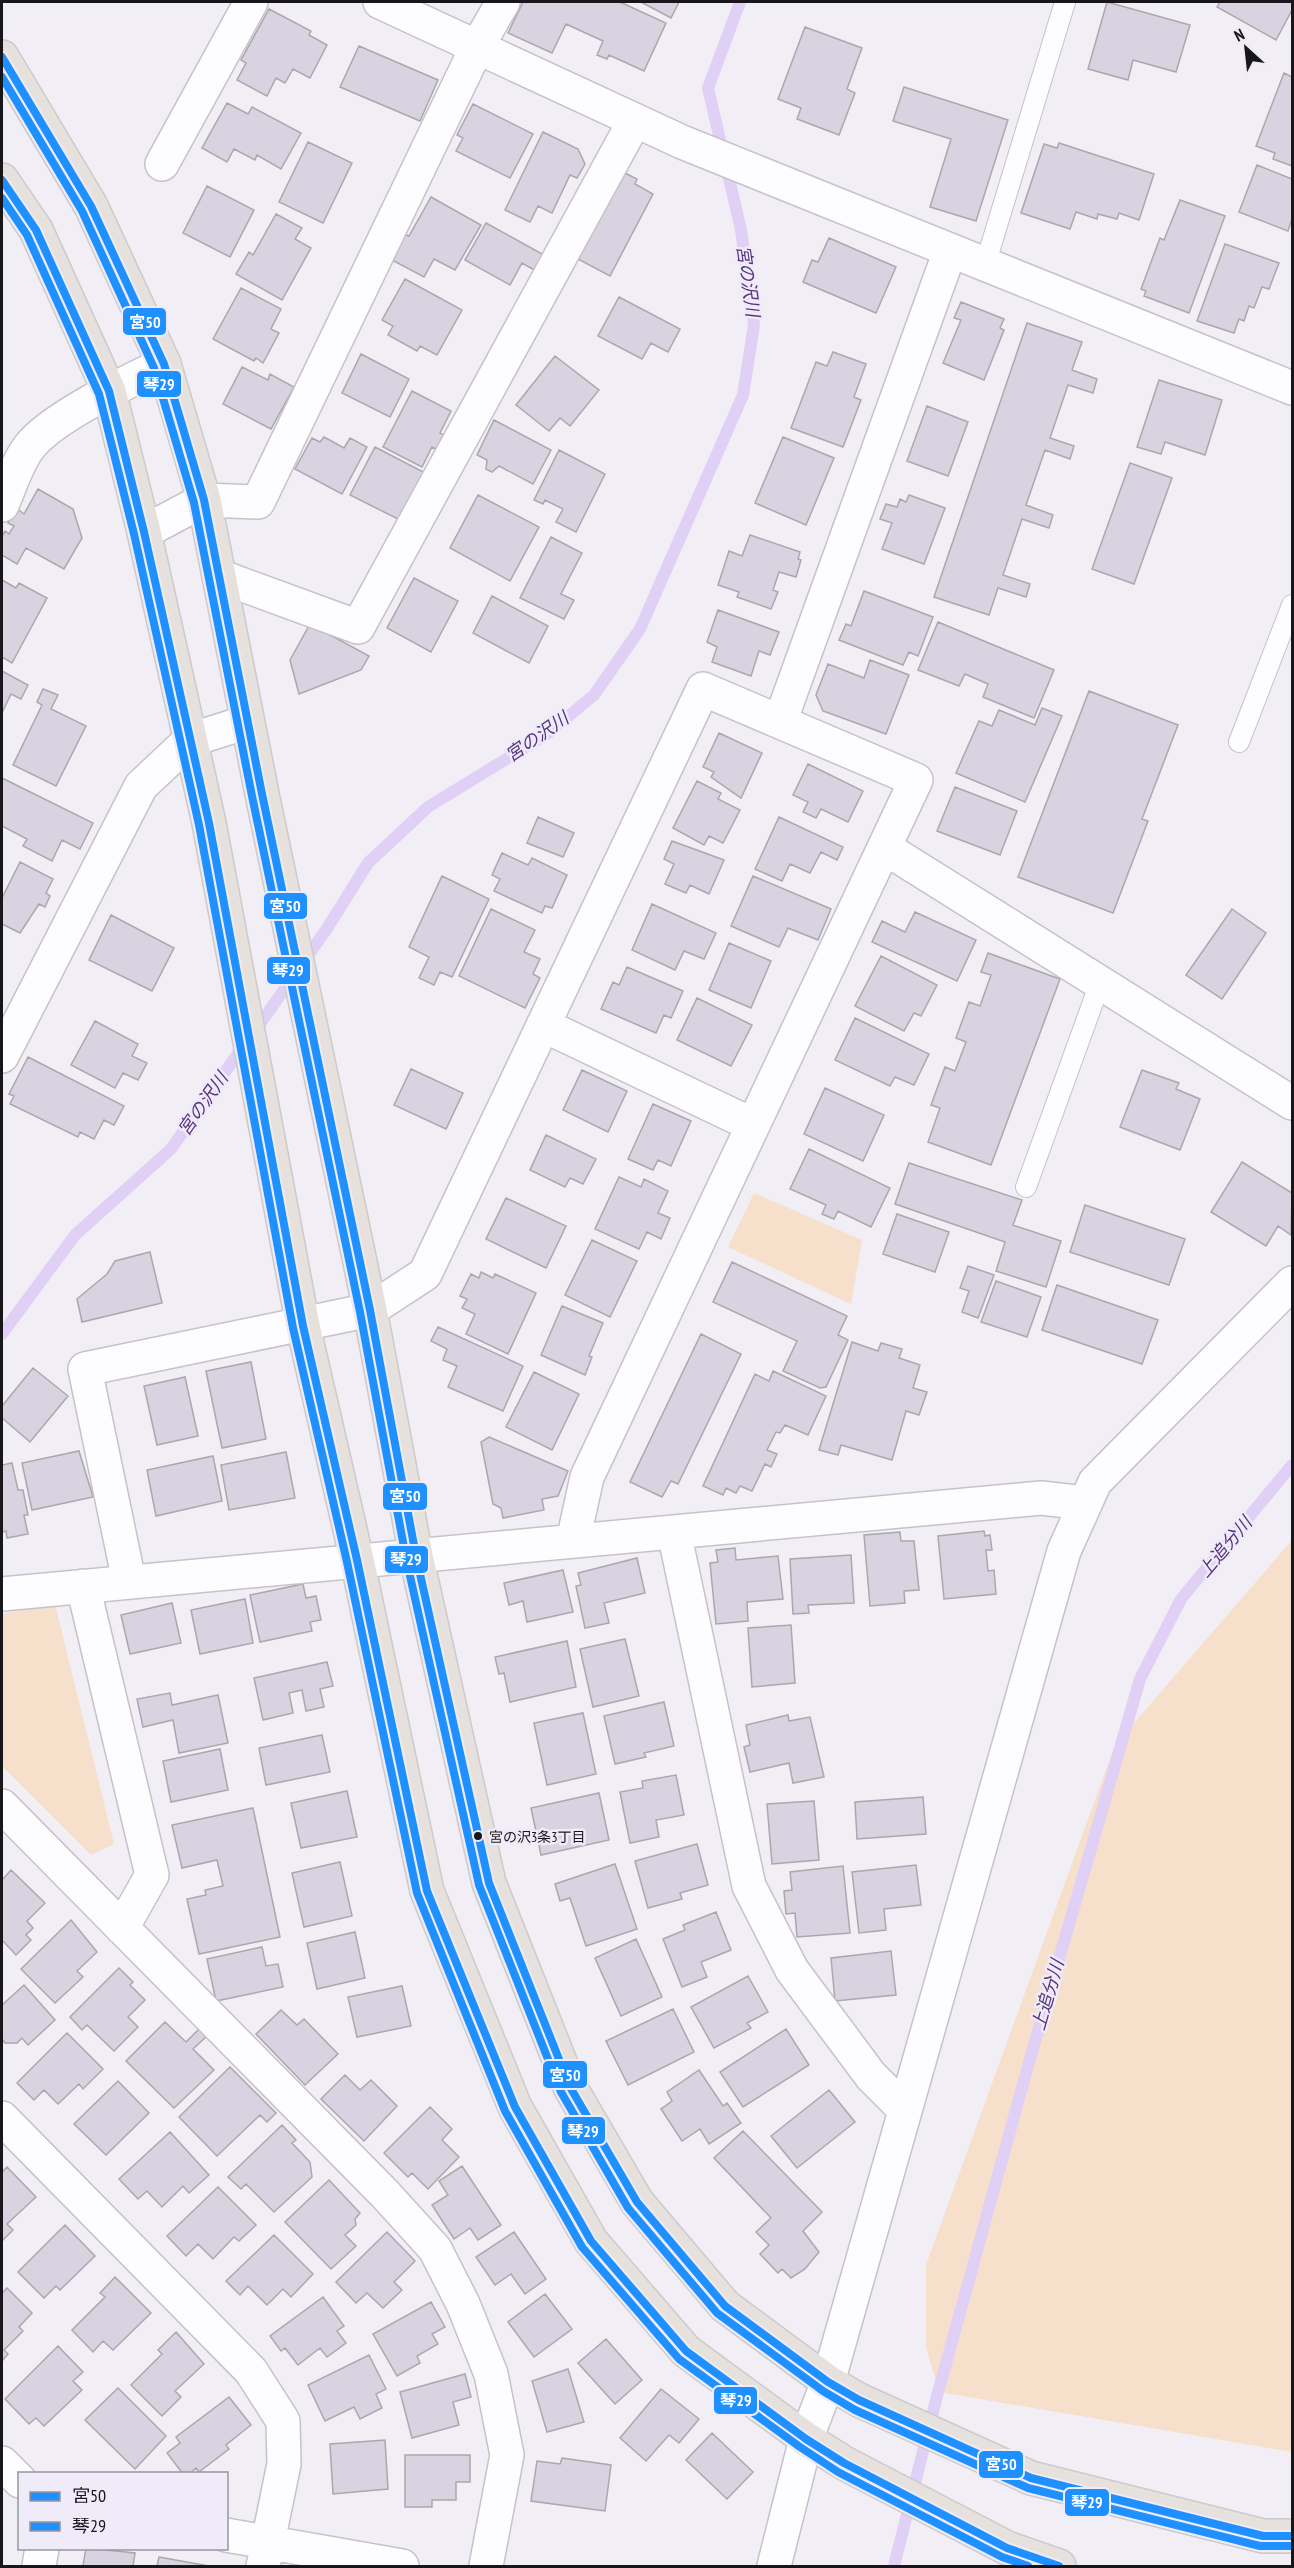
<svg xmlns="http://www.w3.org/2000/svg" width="1294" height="2568" viewBox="0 0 1294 2568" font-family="'PT Sans Narrow','Noto Sans JP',sans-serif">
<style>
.green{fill:#f6e0cb}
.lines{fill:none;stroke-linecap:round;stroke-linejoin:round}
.stream{stroke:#e0d0f6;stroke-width:12}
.building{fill:#d8d2e1;stroke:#aaa8ac;stroke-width:1.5}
.lane-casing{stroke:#c6c3c8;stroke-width:22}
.street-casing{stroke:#c6c3c8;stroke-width:36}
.primary-casing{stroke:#cccacd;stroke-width:36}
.lane{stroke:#fdfcfe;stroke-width:20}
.street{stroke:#fdfcfe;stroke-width:33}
.primary{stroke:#e6e1dc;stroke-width:33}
.bus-1-casing{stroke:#f0ebf8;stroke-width:12}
.bus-2-casing{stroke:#f0ebf8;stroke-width:12}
.bus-1{stroke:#1e90ff;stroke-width:8}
.bus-2{stroke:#1e90ff;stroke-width:8}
.bus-dot{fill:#17161a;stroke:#f0ebf8;stroke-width:2}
.labels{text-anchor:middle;stroke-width:5;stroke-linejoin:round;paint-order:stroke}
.bus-label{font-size:14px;fill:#17161a;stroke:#f0ebf8;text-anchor:start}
.water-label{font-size:18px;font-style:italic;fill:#57347d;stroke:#f0ebf8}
.line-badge{stroke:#f0ebf8;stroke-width:2}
.badge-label{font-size:16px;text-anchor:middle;font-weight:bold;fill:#fff}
</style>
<rect width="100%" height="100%" fill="#f1eef5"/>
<path class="green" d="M754 1193 862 1240 851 1304 728 1247Z
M1292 1540V2452L939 2392 926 2347V2265L1115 1745Z
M55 1604 114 1844 91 1855 2 1766V1614Z"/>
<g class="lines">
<path class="stream" d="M255 1031 326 930 368 863 428 807 547 734 594 695 640 629 743 395 754 325 741 230 708 88 740 2
M2 1334 75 1235 171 1149 244 1045
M894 2566 937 2396 1028 2066 1140 1679 1181 1599 1292 1465"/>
</g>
<path class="building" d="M523 2H620L666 23 644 71 609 55 607 59 597 55 603 41 566 24 552 53 508 33Z
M641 2H679L671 18Z
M1107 2 1190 25 1176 72 1133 60 1128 80 1088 69Z
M1220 2H1292V10L1276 40 1217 7Z
M269 9 311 31 309 35 327 45 310 78 293 69 285 83 276 78 267 96 237 80 246 63 241 60Z
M805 27 862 48 847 89 855 93 839 135 797 119 801 108 778 99Z
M359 46 438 80 420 121 340 87Z
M1284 73 1292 77V166L1273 159 1275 153 1256 146Z
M904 87 1008 120 976 221 930 207 951 139 893 121Z
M227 103 248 114 252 107 301 133 281 169 257 155 255 160 234 149 227 162 202 148Z
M473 104 533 134 510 178 456 151 463 138 457 135Z
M543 132 578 149 585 164 577 178 570 175 552 213 538 206 530 222 505 210Z
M308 142 352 163 323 223 279 202Z
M1059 143 1154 174 1139 220 1119 213 1117 219 1098 214 1097 219 1076 212 1070 229 1021 213 1044 144 1057 148Z
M1257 165 1292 179V219L1288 231 1239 212Z
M621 171 637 179 635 184 653 194 610 276 576 258Z
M207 186 254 210 230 257 183 233Z
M431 197 481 225 455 270 434 259 424 277 390 259 403 234 409 236Z
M1180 200 1225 216 1189 313 1144 296 1146 291 1141 289 1160 238 1164 240Z
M276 214 302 228 295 239 311 248 282 300 236 274 249 252 253 255Z
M486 223 544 255 536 271 522 263 510 285 465 260Z
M829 238 896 267 876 313 803 282 812 260 818 262Z
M1225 244 1279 263 1269 289 1262 287 1254 308 1249 306 1244 321 1239 319 1234 333 1197 321Z
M405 279 462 310 437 355 420 346 417 351 388 335 393 326 382 320Z
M241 288 281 309 271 329 279 333 263 363 256 358 254 361 213 339Z
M619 297 680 329 668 352 651 343 642 359 598 336Z
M961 302 1004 319 1000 328 1004 330 984 380 943 363 961 320 954 318Z
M1027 323 1082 342 1072 370 1097 379 1093 393 1068 385 1050 438 1074 446 1070 459 1045 450 1026 505 1053 515 1049 528 1022 519 1003 575 1030 584 1026 597 998 588 989 615 934 597Z
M833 352 866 364 854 397 861 400 843 447 791 428 816 362 827 366Z
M361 354 409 379 390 417 342 393Z
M555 356 599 390 570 426 560 418 549 431 516 405Z
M242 367 268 380 270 374 294 387 271 429 223 404Z
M1159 380 1222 400 1205 455 1165 442 1161 454 1137 447Z
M412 391 451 411 440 433 447 437 440 451 432 447 422 467 383 447Z
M927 406 968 422 948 476 907 461Z
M494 420 551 450 533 484 499 466 492 472 486 469 487 460 477 455Z
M324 437 344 448 350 438 367 447 342 494 295 469 312 438 320 442Z
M783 437 834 458 806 525 755 503Z
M375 447 431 476 400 520 350 495Z
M559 450 605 474 576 532 556 522 563 509 545 500 543 504 534 500Z
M1130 463 1172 478 1134 584 1092 569Z
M38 489 73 509 82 538 64 569 26 548 17 564 2 555V536L5 531 9 534 14 526 8 523 16 508 24 514Z
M478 495 539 527 510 581 450 548Z
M909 495 945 508 924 564 882 549 892 523 880 519 886 504 897 507 900 499 906 502Z
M750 535 800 552 798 559 801 560 796 577 779 572 773 590 778 592 771 609 737 597 739 592 718 585 729 551 742 556Z
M551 537 582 553 561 594 574 600 564 619 520 598Z
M414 578 458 601 431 652 387 628Z
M2 580 16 588 19 583 47 598 12 663 2 657Z
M864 591 933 617 918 656 909 652 903 665 839 640 846 624 851 626Z
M492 596 548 626 529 663 473 633Z
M718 610 779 632 770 655 759 651 751 676 712 662 717 647 707 642Z
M938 622 1054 670 1034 718 983 697 988 684 965 674 959 686 918 670Z
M310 624 369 656 361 670 299 694 290 660Z
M870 660 909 675 886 734 823 711 816 695 828 664 864 678Z
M2 671 28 685 21 699 11 694 2 713Z
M43 689 58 695 51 709 86 726 56 786 13 765 42 705 37 702Z
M1089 691 1178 725 1142 819 1148 821 1113 913 1018 877Z
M1042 708 1062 716 1025 802 956 773 979 721 992 726 999 710 1035 725Z
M719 733 762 753 741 798 711 777 714 772 703 767Z
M808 764 863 791 848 822 821 809 816 818 803 812 808 802 793 795Z
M2 778 93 823 80 849 62 840 52 861 23 846 27 839 2 826Z
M697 781 721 793 718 799 740 810 723 843 709 836 704 845 673 828Z
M955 787 1017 811 1000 855 937 831Z
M538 817 574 833 563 857 527 843Z
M779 817 843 847 837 860 821 852 810 873 790 864 782 881 755 869Z
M672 841 724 860 709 894 690 885 686 893 665 884 674 864 664 859Z
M502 853 528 865 532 858 567 875 552 908 545 906 542 913 494 891 500 879 492 875Z
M20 862 53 879 46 893 50 896 45 907 39 904 20 933 2 924V898Z
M442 876 489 899 452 977 440 972 434 985 419 978 429 957 409 947Z
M753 876 831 909 818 940 788 928 779 947 731 926Z
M652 904 716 933 704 959 684 951 675 970 632 950Z
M491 909 535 930 524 952 540 959 533 974 540 978 525 1008 459 976Z
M1232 909 1266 933 1222 999 1186 975Z
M915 912 976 940 957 981 872 942 882 921 905 932Z
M111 915 174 948 152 991 89 960Z
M729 943 771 961 751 1008 709 990Z
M988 953 1060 979 991 1165 928 1142 940 1108 931 1105 945 1067 955 1071 966 1042 956 1038 969 1002 980 1006 991 975 981 972Z
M881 956 937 985 921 1016 914 1013 904 1031 855 1006Z
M627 967 683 991 671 1018 664 1015 656 1033 601 1009 613 982 619 985Z
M697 998 752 1025 731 1066 677 1040Z
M855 1018 929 1054 914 1085 895 1077 890 1086 835 1060Z
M95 1021 138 1044 132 1056 147 1063 138 1080 123 1073 115 1088 71 1065Z
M28 1057 124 1106 114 1125 104 1120 94 1139 80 1132 78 1137 10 1104 14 1096 9 1094Z
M411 1069 463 1093 446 1129 394 1105Z
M582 1070 627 1091 608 1132 563 1110Z
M1142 1070 1179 1083 1176 1089 1200 1099 1180 1150 1120 1127Z
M825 1088 884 1115 863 1161 804 1134Z
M653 1104 691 1121 671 1166 658 1160 653 1170 628 1159Z
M546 1135 596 1159 583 1184 570 1178 565 1187 530 1170Z
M809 1149 890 1188 871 1227 838 1211 834 1219 822 1214 826 1205 790 1189Z
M1242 1162 1292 1193 1291 1235 1278 1226 1266 1246 1211 1212Z
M909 1163 1022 1200 1013 1225 1061 1241 1046 1287 996 1271 1005 1242 895 1204Z
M619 1177 641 1187 644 1179 668 1191 658 1213 670 1218 661 1239 647 1232 639 1249 595 1229Z
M506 1198 566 1226 546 1268 486 1239Z
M1085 1205 1185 1239 1169 1285 1070 1252Z
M897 1214 949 1232 935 1272 883 1254Z
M592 1240 637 1261 610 1317 565 1295Z
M150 1252 162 1303 82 1322 77 1299 107 1274 115 1261Z
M732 1262 847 1316 838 1335 848 1340 826 1387 820 1388 783 1371 797 1341 713 1302Z
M968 1266 994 1275 978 1318 962 1312 969 1291 960 1288Z
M481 1272 493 1278 495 1274 536 1293 508 1354 466 1334 475 1314 462 1308 467 1299 460 1296 471 1274 479 1278Z
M996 1281 1041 1297 1027 1337 981 1322Z
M1057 1285 1158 1320 1142 1364 1042 1330Z
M562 1306 603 1323 589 1356 592 1357 585 1375 541 1355Z
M438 1327 523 1366 503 1411 448 1387 457 1366 443 1360 447 1349 431 1341Z
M701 1334 741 1354 678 1484 671 1481 662 1497 630 1482Z
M852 1342 878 1351 881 1343 902 1349 899 1358 920 1365 913 1388 927 1392 919 1415 906 1411 892 1460 841 1445 838 1455 819 1450Z
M251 1362 266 1439 222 1448 206 1371Z
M33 1368 68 1396 30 1442 2 1418V1406Z
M773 1371 826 1396 808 1435 785 1425 780 1433 776 1432 767 1450 777 1454 771 1467 765 1464 752 1491 740 1486 736 1493 726 1488 723 1495 703 1486 755 1374 769 1381Z
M534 1372 579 1394 552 1450 506 1427Z
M185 1377 198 1436 157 1445 144 1386Z
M489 1437 568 1471 558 1496 542 1499 544 1510 503 1518 501 1508 493 1504 481 1442Z
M79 1451 93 1497 32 1510 22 1463Z
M286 1452 295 1498 229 1510 221 1465Z
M213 1456 222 1501 156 1516 147 1470Z
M12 1463 18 1490H23L28 1515H24L28 1534 7 1538 6 1531 2 1532V1465Z
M984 1531 985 1536 990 1535 992 1550H986L988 1571 994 1570 996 1594 944 1599 938 1536Z
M900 1532 901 1541H914L919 1590 904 1591 905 1603 870 1606 864 1535Z
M735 1548 736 1560 778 1556 783 1599 747 1602 748 1621 716 1624 710 1563 718 1562 716 1550Z
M851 1555 854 1603 808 1605 809 1613 793 1614 790 1559Z
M637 1558 645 1593 604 1603 609 1623 585 1628 576 1586 581 1585 578 1573Z
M563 1570 573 1612 527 1622 523 1601 509 1605 504 1583Z
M303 1584 306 1598 316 1596 321 1620 310 1622 312 1631 260 1642 250 1595Z
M245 1599 253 1643 200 1654 191 1610Z
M172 1603 181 1643 130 1654 121 1615Z
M791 1625 795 1683 752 1687 748 1628Z
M625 1639 639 1696 593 1707 580 1649Z
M567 1641 576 1687 510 1702 504 1673 499 1674 495 1657Z
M327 1662 333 1686 320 1689 324 1707 306 1711 302 1690 289 1693 293 1713 263 1720 254 1678Z
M170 1693 172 1705 218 1695 228 1743 179 1753 173 1720 143 1727 137 1699Z
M664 1702 674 1746 644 1753 646 1757 615 1764 604 1716Z
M583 1713 596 1774 547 1785 534 1723Z
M788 1715 789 1721 810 1717 824 1777 793 1783 789 1763 750 1772 744 1747 750 1745 746 1725Z
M322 1735 330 1772 266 1785 259 1748Z
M220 1749 228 1790 171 1802 163 1761Z
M676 1775 684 1815 656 1820 659 1837 630 1843 620 1792 643 1788 642 1781Z
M347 1791 357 1837 301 1848 291 1803Z
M599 1793 609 1840 541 1855 531 1808Z
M923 1797 926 1834 857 1839 855 1802Z
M814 1801 819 1860 772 1864 767 1804Z
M253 1808 280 1937 199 1954 187 1899 206 1895 205 1890 223 1886 217 1860 182 1868 172 1825Z
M697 1844 708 1885 680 1893 682 1899 648 1908 635 1861Z
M340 1862 352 1916 304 1927 292 1873Z
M615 1864 637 1929 586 1946 570 1898 560 1901 555 1884Z
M916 1865 921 1905 884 1909 886 1930 859 1933 852 1872Z
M843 1866 850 1933 797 1937 795 1913 786 1914 784 1891 792 1890 790 1872Z
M11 1870 45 1903 27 1921 33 1928 26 1935 31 1940 16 1955 2 1940V1880Z
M716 1912 731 1950 701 1962 707 1977 682 1987 663 1939 685 1930 683 1925Z
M71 1920 97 1952 77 1971 83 1977 55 2003 21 1969Z
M355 1932 365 1978 317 1989 307 1943Z
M636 1939 662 1997 621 2016 595 1958Z
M262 1947 266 1966 278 1964 283 1987 216 2001 207 1959Z
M891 1951 896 1995 835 2001 831 1958Z
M119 1968 133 1982 130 1985 145 2000 128 2017 138 2027 114 2051 87 2025 82 2030 70 2017Z
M748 1976 768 2012 747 2023 751 2028 714 2048 691 2007Z
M24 1985 55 2020 28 2045 22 2038 17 2043H5L2 2039V2005Z
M402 1986 411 2026 357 2037 348 1997Z
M673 2009 694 2052 628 2085 606 2041Z
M281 2010 297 2025 304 2019 338 2054 305 2085 256 2034Z
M165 2022 186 2042 200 2028 208 2035 193 2049 214 2070 174 2108 126 2061Z
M786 2029 809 2065 743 2107 720 2072Z
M67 2033 103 2069 83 2089 79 2084 58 2104 44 2090 34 2100 17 2083Z
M230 2067 276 2113 267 2122 260 2115 217 2156 179 2117Z
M699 2070 723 2106 727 2103 741 2123 709 2144 700 2129 682 2141 661 2109 672 2101 667 2092Z
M345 2075 360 2090 371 2080 397 2106 364 2141 321 2099Z
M118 2081 149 2113 106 2155 74 2124Z
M829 2090 855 2122 797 2168 771 2136Z
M430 2107 452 2129 442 2140 459 2157 428 2189 412 2173 408 2177 384 2153Z
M282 2125 296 2140 292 2143 310 2162 312 2177 274 2212 246 2184 241 2189 228 2177Z
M743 2131 822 2212 803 2231 819 2252 805 2269 791 2278 782 2269 778 2273 760 2254 769 2245 756 2232 771 2218 714 2158Z
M170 2132 209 2175 189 2193 183 2186 162 2207 147 2191 138 2199 119 2179Z
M462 2166 501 2225 478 2240 470 2228 454 2239 432 2205 448 2195 439 2181Z
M7 2167 36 2197 7 2224 13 2230 2 2241V2172Z
M329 2180 360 2213 355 2219 356 2225 345 2235 356 2246 331 2269 285 2222Z
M218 2187 256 2225 239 2241 234 2237 213 2259 198 2244 186 2256 167 2236Z
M65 2225 95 2256 60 2290 56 2286 44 2298 18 2272Z
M387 2232 415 2261 394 2282 402 2290 383 2308 367 2293 356 2303 336 2282Z
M514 2232 546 2279 525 2294 511 2274 495 2285 476 2257Z
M274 2235 313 2274 291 2297 283 2289 267 2305 248 2286 240 2295 226 2281Z
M115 2277 151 2313 113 2350 103 2341 93 2352 72 2330 105 2297 100 2293Z
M7 2288 32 2313 19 2327 23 2331 4 2350 8 2354 2 2361V2293Z
M545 2294 572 2329 534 2357 508 2322Z
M323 2297 344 2326 337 2331 346 2343 327 2357 320 2348 298 2365 285 2348 281 2351 270 2336Z
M431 2302 445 2327 432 2334 438 2344 417 2356 420 2363 397 2376 373 2334Z
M176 2332 204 2364 175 2391 181 2397 162 2416 131 2385 162 2354 158 2350Z
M606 2339 642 2380 615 2404 578 2363Z
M58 2346 83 2372 73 2381 82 2390 44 2426 36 2418 29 2424 5 2399Z
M369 2355 386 2389 376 2394 382 2408 360 2419 354 2407 325 2421 308 2385Z
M568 2369 584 2422 547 2432 532 2381Z
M465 2374 471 2397 453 2402 459 2425 412 2438 400 2392Z
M118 2388 166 2436 135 2469 85 2420Z
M661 2389 699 2419 679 2443 669 2435 646 2461 620 2438Z
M229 2397 251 2425 226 2445 229 2449 199 2472 196 2468 189 2474H183L167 2453 180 2443 176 2437Z
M712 2433 753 2472 727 2499 686 2460Z
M385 2440 388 2489 333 2494 330 2444Z
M405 2455H470V2482H456V2500H432V2507H405Z
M562 2458 611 2465 605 2511 531 2501 537 2461 560 2464Z
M86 2548 135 2553 133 2566H83Z
M159 2557 209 2566H157Z"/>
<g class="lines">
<defs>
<path id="lane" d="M985 265 1065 2
M1239 742 1292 605
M1026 1187 1100 983"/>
<path id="street" d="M380 2 682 142 1292 388
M162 164 251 2
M2 505C10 487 17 462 30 446 53 417 129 381 164 364
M144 532 204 500 258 502 477 47 503 2
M219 576 358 627 635 120
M780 722 950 251
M885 848 1292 1103
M543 1025 753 1125
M2 1056 141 786 190 740 247 722
M674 1532 749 1886 792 1970 871 2076 905 2110
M129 1581 85 1369 370 1310 425 1274 703 689 916 780 587 1477 573 1541
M83 1586 152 1875 122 1928
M2 1594 1041 1498 1085 1503
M2 1806 385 2194 435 2249 463 2304 491 2374 507 2455 486 2566
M2 2118 251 2371 283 2421 284 2464 263 2566
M2 2463 20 2481
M226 2535 402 2566
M39 2566 42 2548
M774 2566 806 2439 828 2382 1064 1551 1095 1482 1292 1283"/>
<path id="primary" d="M2 57 91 206 164 364 204 500 262 794 370 1310 416 1556 489 1883 570 2087 637 2202 725 2306 828 2382 859 2400 1031 2478 1263 2536H1292
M2 180 36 230 109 391 144 532 209 823 303 1326 357 1560 427 1891 515 2107 591 2241 686 2351 806 2439 844 2463 1007 2548 1059 2566"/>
</defs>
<use href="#lane" class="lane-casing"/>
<use href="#street" class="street-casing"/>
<use href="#primary" class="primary-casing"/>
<use href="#lane" class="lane"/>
<use href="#street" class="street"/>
<use href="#primary" class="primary"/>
<defs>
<path id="bus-1" d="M2 57 91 206 164 364 204 500 262 794 370 1310 416 1556 489 1883 570 2087 637 2202 725 2306 828 2382 859 2400 1031 2478 1263 2536H1292
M2 180 36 230 109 391 144 532 209 823 303 1326 357 1560 427 1891 515 2107 591 2241 686 2351 806 2439 844 2463 1007 2548 1059 2566"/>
<path id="bus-2" d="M2 77 82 211 154 368 194 503 252 796 360 1312 406 1558 479 1885 561 2092 628 2208 717 2313 823 2391 855 2410 1028 2488 1260 2546H1292
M2 198 27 235 99 394 134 534 199 825 293 1328 347 1562 417 1893 505 2111 582 2247 679 2359 800 2447 838 2472 1002 2557 1028 2566"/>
</defs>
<use href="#bus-1" class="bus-1-casing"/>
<use href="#bus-2" class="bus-2-casing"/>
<use href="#bus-1" class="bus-1"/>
<use href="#bus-2" class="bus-2"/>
</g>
<circle class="bus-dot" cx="478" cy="1836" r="5"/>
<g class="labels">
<g class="bus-label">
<text x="489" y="1842">宮の沢3条3丁目</text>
</g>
<g class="water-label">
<text transform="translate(748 281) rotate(82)" y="6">宮の沢川</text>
<text transform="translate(537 737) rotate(-35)" y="6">宮の沢川</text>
<text transform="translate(203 1104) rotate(-55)" y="6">宮の沢川</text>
<text transform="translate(1225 1547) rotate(-50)" y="6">上追分川</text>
<text transform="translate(1048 1995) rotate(-74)" y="6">上追分川</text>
</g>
</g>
<g class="line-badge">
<rect x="122" y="307" width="45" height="29" rx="6" fill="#1e90ff"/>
<rect x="136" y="370" width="46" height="28" rx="6" fill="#1e90ff"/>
<rect x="263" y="892" width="45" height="28" rx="6" fill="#1e90ff"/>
<rect x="266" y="956" width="45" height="29" rx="6" fill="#1e90ff"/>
<rect x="382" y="1482" width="46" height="29" rx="6" fill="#1e90ff"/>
<rect x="384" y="1545" width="45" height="29" rx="6" fill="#1e90ff"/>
<rect x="542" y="2060" width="46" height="29" rx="6" fill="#1e90ff"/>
<rect x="561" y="2116" width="45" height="29" rx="6" fill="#1e90ff"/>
<rect x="713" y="2386" width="45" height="29" rx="6" fill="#1e90ff"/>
<rect x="978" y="2450" width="46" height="29" rx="6" fill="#1e90ff"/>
<rect x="1064" y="2488" width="46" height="29" rx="6" fill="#1e90ff"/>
</g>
<g class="badge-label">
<text x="145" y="328">宮50</text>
<text x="159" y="390">琴29</text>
<text x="285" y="912">宮50</text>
<text x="288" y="976">琴29</text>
<text x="405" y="1502">宮50</text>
<text x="406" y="1565">琴29</text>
<text x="565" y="2081">宮50</text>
<text x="583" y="2137">琴29</text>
<text x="736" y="2406">琴29</text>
<text x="1001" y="2470">宮50</text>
<text x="1087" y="2508">琴29</text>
</g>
<rect width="1294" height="2568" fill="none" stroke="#17161a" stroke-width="6"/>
<rect x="18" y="2472" width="210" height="78" fill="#f0ebf8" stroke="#99969f" stroke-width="1.5"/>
<rect x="30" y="2492" width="30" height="9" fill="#1e90ff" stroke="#99969f" stroke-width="1.5"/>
<text x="72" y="2502" font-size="18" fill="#17161a">宮50</text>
<rect x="30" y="2522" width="30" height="9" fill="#1e90ff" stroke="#99969f" stroke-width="1.5"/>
<text x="72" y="2532" font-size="18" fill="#17161a">琴29</text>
<g transform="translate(1246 48) rotate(333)" stroke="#f0ebf8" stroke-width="4.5" paint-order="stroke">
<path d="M0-4.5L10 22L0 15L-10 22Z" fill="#17161a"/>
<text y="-9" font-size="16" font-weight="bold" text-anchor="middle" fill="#17161a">N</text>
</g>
</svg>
